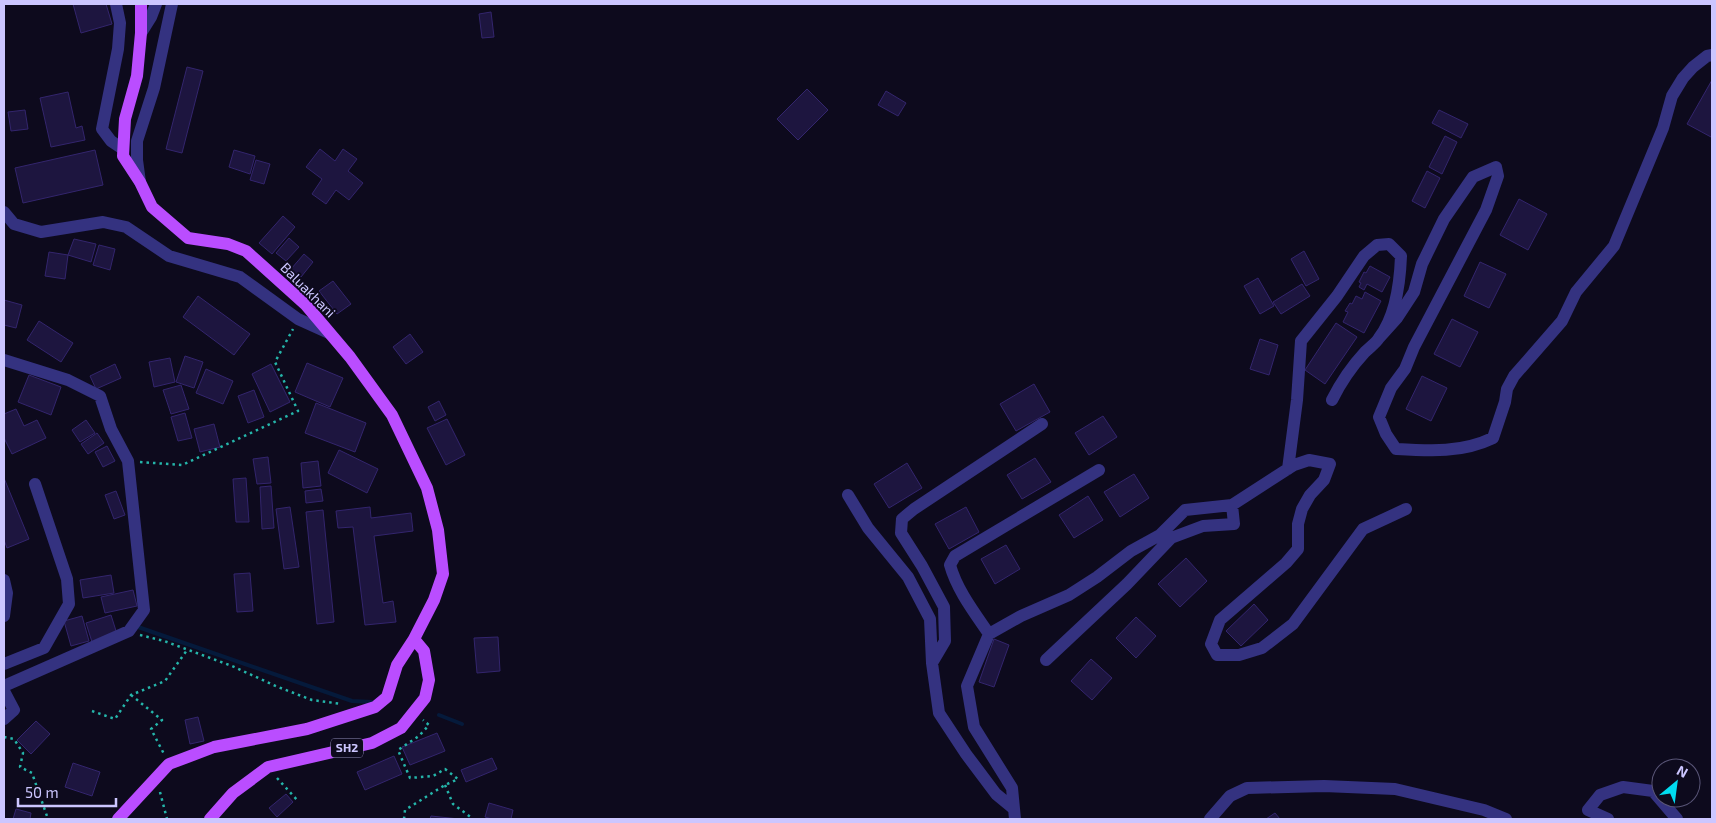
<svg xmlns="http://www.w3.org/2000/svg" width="1716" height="823" viewBox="0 0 1716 823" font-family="'Exo 2',sans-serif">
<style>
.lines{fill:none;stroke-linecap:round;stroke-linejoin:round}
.stream{stroke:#051a3b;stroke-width:4}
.building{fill:#1d153f;stroke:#33256d}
.path{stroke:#25b5aa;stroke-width:2.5;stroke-dasharray:2.5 4;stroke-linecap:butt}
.minor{stroke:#343280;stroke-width:12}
.major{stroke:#ba4dff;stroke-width:12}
.labels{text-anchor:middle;stroke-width:4;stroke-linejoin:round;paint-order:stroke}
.shield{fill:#0d0a1d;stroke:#938ebb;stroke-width:1}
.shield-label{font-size:12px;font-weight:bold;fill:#ccc6ff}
.street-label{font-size:14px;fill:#ccc6ff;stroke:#0d0a1d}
</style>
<rect width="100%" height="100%" fill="#0d0a1d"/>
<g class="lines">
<path class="stream" d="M138 627 352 701 372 702
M439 715 462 724"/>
</g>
<path class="building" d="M73 4H106L112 24 81 33Z
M491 12 494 37 482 38 479 14Z
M187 67 203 71 182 153 166 149Z
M1712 80V135L1711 137 1687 124Z
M807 89 828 110 798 140 777 119Z
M886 91 906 103 898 116 878 105Z
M68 92 76 128 82 126 85 140 51 147 40 98Z
M25 110 28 129 11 131 8 112Z
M1439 110 1468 124 1461 138 1432 123Z
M1445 136 1457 142 1442 174 1429 167Z
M320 149 335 161 343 149 357 159 348 171 363 183 349 200 336 190 326 204 312 194 322 179 306 167Z
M95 150 103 185 23 203 15 168Z
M234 150 255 156 250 174 229 167Z
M256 160 270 164 264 184 250 180Z
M1427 171 1440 178 1425 208 1412 201Z
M1519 199 1547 214 1528 250 1500 235Z
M283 216 295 227 272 254 259 243Z
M289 238 299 247 286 261 276 253Z
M74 239 96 244 91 262 68 255Z
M99 245 115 249 110 270 93 265Z
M1304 251 1319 279 1306 286 1291 259Z
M49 252 68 255 65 279 45 276Z
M304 254 313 262 301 277 291 269Z
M1480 262 1506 274 1489 308 1464 296Z
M1370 266 1390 277 1382 292 1367 284 1364 290 1359 287 1361 283 1359 282 1364 272 1366 273Z
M1258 278 1274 306 1260 314 1244 286Z
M333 281 351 304 337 314 319 291Z
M1302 284 1310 296 1281 314 1273 302Z
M1365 292 1381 301 1364 333 1343 322 1348 312 1345 311 1350 303 1352 304 1356 296 1362 299Z
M198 296 250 334 234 355 183 317Z
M4 300 22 305 16 328 4 325Z
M1452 319 1478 332 1460 367 1434 354Z
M39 321 73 343 61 362 27 340Z
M1336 323 1357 337 1325 384 1305 370Z
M410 334 423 352 406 364 393 347Z
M1260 339 1278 345 1269 375 1250 369Z
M185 356 203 362 194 388 176 382Z
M170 358 175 382 154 387 149 362Z
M307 363 343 378 330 407 295 392Z
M115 364 121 378 96 389 90 376Z
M271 364 290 402 270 412 252 374Z
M206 369 233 381 223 404 196 393Z
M29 375 61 387 51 415 18 402Z
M1422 376 1447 388 1431 421 1406 409Z
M1034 384 1050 412 1016 431 1000 404Z
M181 385 189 409 171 414 163 390Z
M254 390 264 417 248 423 238 396Z
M439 401 446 415 435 421 428 407Z
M316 403 366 423 355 452 305 433Z
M16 409 24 426 37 420 46 438 12 454 4 438V414Z
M185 413 192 438 178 441 171 417Z
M1103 416 1117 437 1089 455 1075 433Z
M447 419 465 455 446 465 427 428Z
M86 420 95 433 80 442 72 430Z
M214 424 220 447 200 452 194 429Z
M97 433 104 443 88 454 81 444Z
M107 446 115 461 103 467 95 452Z
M339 450 378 469 367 493 328 473Z
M268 457 271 483 257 484 253 459Z
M1035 458 1051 482 1022 499 1007 475Z
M318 461 321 486 303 488 301 463Z
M907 463 922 488 889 508 874 484Z
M1134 474 1149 498 1120 517 1104 492Z
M4 478 29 539 7 548 4 540Z
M246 478 249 522H236L233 479Z
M271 486 274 528 262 529 260 487Z
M321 489 323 501 306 503 305 491Z
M116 491 125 515 114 519 105 495Z
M1088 496 1103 520 1074 538 1059 515Z
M290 507 299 567 284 569 276 509Z
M370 507 371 518 411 513 413 531 374 536 383 603 393 601 396 622 365 625 353 527 338 528 336 511Z
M966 507 979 532 949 549 935 524Z
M323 510 334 622 317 624 306 512Z
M1006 545 1020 569 995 584 981 559Z
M1186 558 1207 581 1180 607 1158 584Z
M250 573 253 611 237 612 234 574Z
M111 575 114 593 83 598 80 580Z
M133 590 137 606 105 613 101 597Z
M1254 604 1268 620 1241 646 1226 631Z
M111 615 117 634 92 642 86 623Z
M82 616 89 641 71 646 64 621Z
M1136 617 1156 636 1136 658 1116 638Z
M498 637 500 671 477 673 474 638Z
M994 639 1009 645 994 687 979 682Z
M1091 659 1112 678 1092 700 1071 681Z
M198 717 204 741 190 744 185 720Z
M36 721 50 734 31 754 17 740Z
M437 733 445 751 410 765 402 747Z
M394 756 402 774 365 790 357 772Z
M492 758 497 769 466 782 461 770Z
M73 763 100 772 92 796 65 787Z
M286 794 293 802 277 817 269 808Z
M489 803 513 810 511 819H492L485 817Z
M16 809 31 813 30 819H13Z
M1275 813 1280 819H1266Z
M431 816 459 819H430Z"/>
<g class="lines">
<path class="path" d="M140 462 182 465 298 411 275 362 293 329
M140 635 164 641 232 666 278 687 312 700 342 704
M131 695 162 720 151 729 164 754
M92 711 115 719 131 695 165 681 187 650
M4 737 14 739 23 753 20 767 32 773 48 819
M277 778 298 801
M445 785 453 804 472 818
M160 792 167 819
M404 819 405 810 445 785 458 779 445 769 433 776 410 778 398 750 419 736 429 725 423 720"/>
<path class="minor" d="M116 4 120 23 118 49 102 129 111 141 123 149
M141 33 151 17 156 4
M140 182 137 160V141L154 88 172 4
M4 212 14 224 41 232 103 222 126 227 169 256 240 277 298 319 329 333
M1379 338 1397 318 1414 292 1422 264 1444 219 1473 177 1496 167 1498 176 1486 210 1414 347 1405 369 1391 388 1379 417 1386 434 1396 449C1430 451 1462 453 1493 438L1505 402 1507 389 1514 376 1562 321 1576 292 1614 246 1663 128 1672 96 1683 78 1693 67 1707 56 1712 55
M4 360 68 380 100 396 111 429 128 461 144 610 129 631 4 686
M1288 469 1297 400 1301 341 1337 296 1364 256 1377 245 1389 244 1401 256C1400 283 1396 316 1379 338 1376 343 1370 347 1365 352 1352 366 1341 382 1332 400
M848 495 868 528 908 577 930 619 932 663
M4 580 7 593 4 616
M989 634C974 612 957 590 950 565L955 556 1099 470
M1046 660 1127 584 1171 538 1203 526 1234 524 1232 505
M4 664 44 648 69 604 67 579 35 484
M4 691 14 710 4 719
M1013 808 996 794 966 754 939 713 932 663 945 641 944 607 922 566 901 533 902 519 914 509 1042 424
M1015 819 1012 788 974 727 967 686 989 634 1021 616 1069 595 1097 577 1131 551 1160 535 1185 510 1232 505 1294 465 1309 460 1330 464 1324 480 1310 495 1302 509 1298 524V549L1286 563 1220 620 1211 644 1217 655H1239L1262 648 1293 624 1363 529 1406 509
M1210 819 1230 796 1247 788 1324 786 1395 789 1484 810 1506 819
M1608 819 1588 810 1600 795 1623 787 1653 791 1677 819"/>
<path class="major" d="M118 819 169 764 214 747 307 729 375 707 387 697 397 665 414 639 434 600 443 574 438 530 427 488 392 415 350 357 306 305 246 251 228 244 188 238 152 207 140 182 123 156 125 119 137 76 141 33V4
M210 819 233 793 268 767 372 743 401 728 425 698 429 680 424 651 414 639"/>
</g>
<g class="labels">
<rect class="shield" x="331" y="738.5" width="32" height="19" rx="4"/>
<g class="shield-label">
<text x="347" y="752">SH2</text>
</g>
<g class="street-label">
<text transform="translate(308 290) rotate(45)" y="5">Baluakhani</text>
</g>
</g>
<rect width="1716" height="823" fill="none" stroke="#ccc6ff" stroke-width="10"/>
<g transform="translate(1676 783) rotate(29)"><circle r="24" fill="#0d0a1d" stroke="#595577"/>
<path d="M0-4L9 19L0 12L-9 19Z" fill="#00dcf1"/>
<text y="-8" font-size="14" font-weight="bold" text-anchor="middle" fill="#ccc6ff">N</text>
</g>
<path d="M18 798v8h98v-8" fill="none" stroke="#ccc6ff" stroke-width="2.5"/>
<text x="25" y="798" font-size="15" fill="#ccc6ff" stroke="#0d0a1d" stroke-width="4" paint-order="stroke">50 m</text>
</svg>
